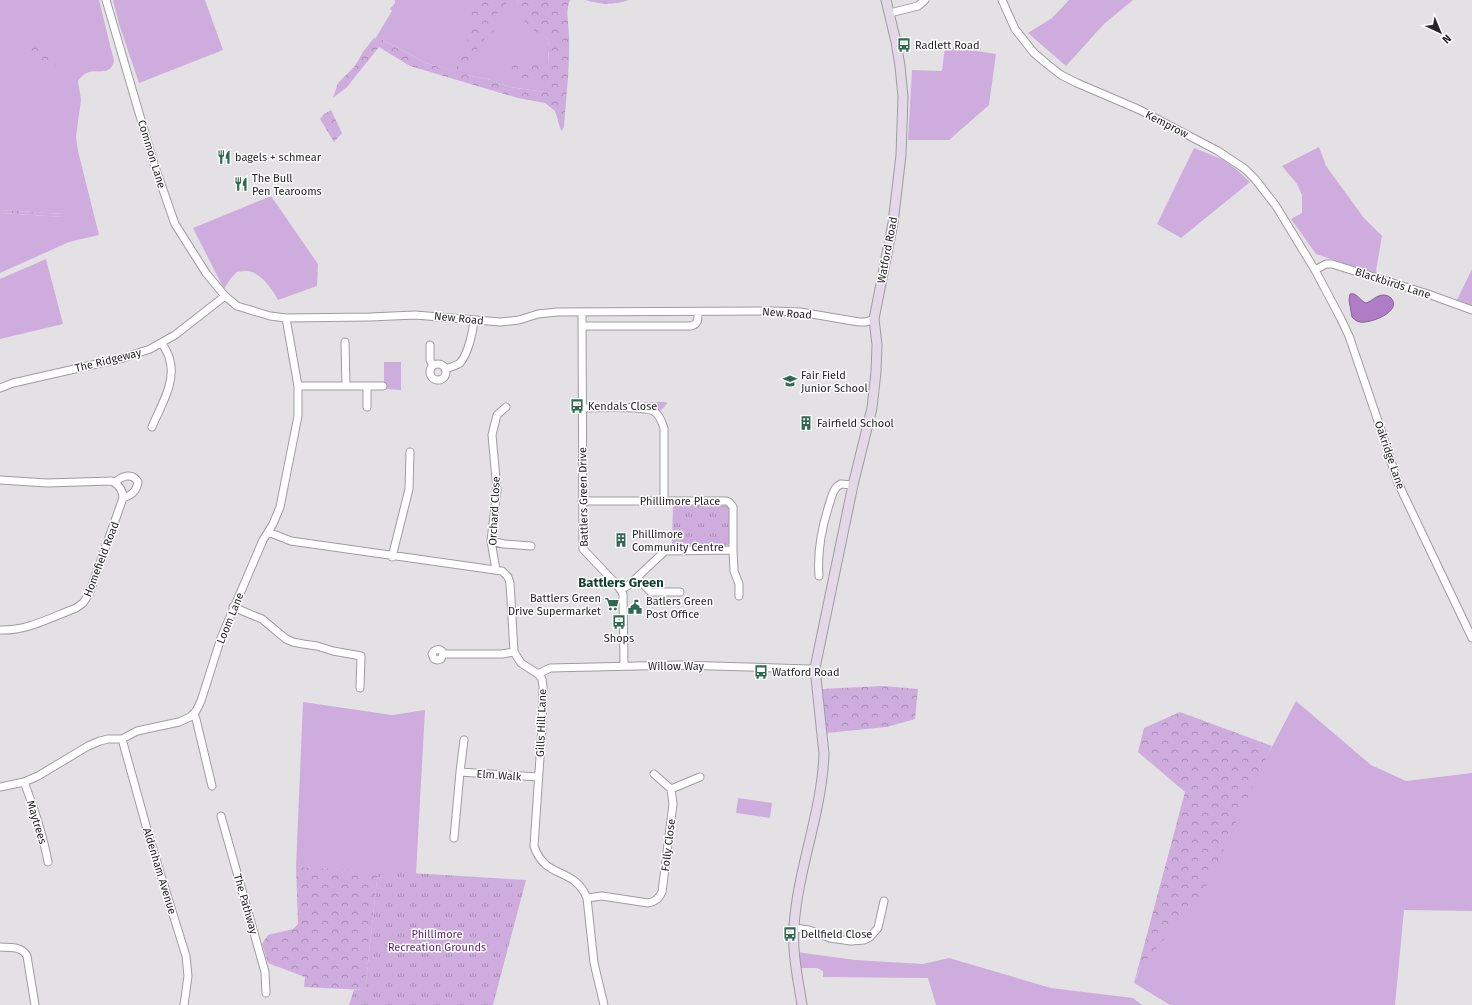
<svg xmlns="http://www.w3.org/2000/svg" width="1472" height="1005" viewBox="0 0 1472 1005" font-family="'Fira Sans',sans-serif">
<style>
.green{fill:#ceadde}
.forest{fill:url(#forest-crowns)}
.park{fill:url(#park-tufts)}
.water{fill:#af7cc6;stroke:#866296}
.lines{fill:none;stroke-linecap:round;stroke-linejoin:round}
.street-casing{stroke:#9f9ca0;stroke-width:9}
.secondary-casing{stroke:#9f9ca0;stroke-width:11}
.street{stroke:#fff;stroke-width:7}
.secondary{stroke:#e3d8e8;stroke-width:9}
.labels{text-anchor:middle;stroke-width:3;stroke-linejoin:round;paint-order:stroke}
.poi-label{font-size:11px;fill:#262526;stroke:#fff;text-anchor:start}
.street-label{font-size:11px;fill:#262526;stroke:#fff}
.park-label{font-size:11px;fill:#5e1d77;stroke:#fff}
.quarter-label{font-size:13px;font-weight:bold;fill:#124130;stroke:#fff}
</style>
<defs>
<pattern id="forest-crowns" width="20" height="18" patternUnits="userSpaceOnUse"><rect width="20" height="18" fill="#ceadde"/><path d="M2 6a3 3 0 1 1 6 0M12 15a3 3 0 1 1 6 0" fill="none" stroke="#a78db4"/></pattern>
<pattern id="park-tufts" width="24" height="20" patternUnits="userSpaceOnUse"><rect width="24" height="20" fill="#ceadde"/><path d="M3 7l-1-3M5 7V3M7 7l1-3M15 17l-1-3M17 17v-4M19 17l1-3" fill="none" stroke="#a78db4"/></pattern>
</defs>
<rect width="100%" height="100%" fill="#e4e1e5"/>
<path class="green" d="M0 0H99L114 61C113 64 112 68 108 70 98 74 88 66 78 81L81 100 76 137 78 151 99 235 69 242 0 273V213L64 217V214L0 210Z
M113 0H205L223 50 139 83 119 24Z
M395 0H519L517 3C520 26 535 26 549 40 549 43 548 46 548 50 548 57 551 61 546 69L545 92 510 87 487 79 461 74 426 63 381 39H375L392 11 390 9 395 3Z
M1069 0H1133L1104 24 1066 66 1028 33 1052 18Z
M945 46 996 54 989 105 949 140H908L912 70 942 71Z
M1319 147 1326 166 1364 218 1382 236 1376 271 1378 275 1316 254 1291 219 1302 213V195L1297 184 1282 166Z
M1194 148 1224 160 1237 170 1250 182 1181 238 1157 224Z
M271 196 318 264 317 286 278 300C273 290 264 278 254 273 249 270 243 271 237 272L231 278 224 289 193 228Z
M46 259 63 324 0 339V279Z
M1472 269V307L1456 302Z
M384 362H401V390L384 389Z
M643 402H666L667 404 660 411 652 405 643 404Z
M1296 701 1371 765 1406 781 1472 773V911L1404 910 1395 1005H1170L1134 983 1141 966 1265 760Z
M303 702 392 715 425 710 416 874 296 867Z
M738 798 772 803 770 818 736 813Z
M797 952 855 960 923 964 949 958 1051 988 1133 998 1142 1005H936L928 978 823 977V971L817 968H799Z"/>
<path class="forest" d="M473 0H506V8L487 18 488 22 495 29C490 37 482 39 477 47 479 60 474 65 466 75L487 79 510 87 544 92V81L539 82 526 78 516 80C508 74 509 62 521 61 529 60 540 64 545 69 551 62 549 55 547 47L549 43V40C545 36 540 34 535 31 527 26 511 8 519 0H570C565 11 569 25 569 37 570 67 566 97 564 127L561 131 555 111 545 103 518 98 410 66 379 47 347 87 333 98 338 83 355 66 363 52 374 38 381 39 426 63 456 72 459 54 465 47 472 45 468 42 466 36Z
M586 0H629C614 5 600 5 586 0Z
M34 45 39 47 43 51C51 51 55 52 60 58V61L55 66 49 65 22 51Z
M331 110 342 133 334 142 320 119 324 114Z
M0 210 64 214V217L0 213Z
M883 686 918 689 915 719 887 727 826 733 821 689Z
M1180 712 1272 746 1202 895 1141 966 1134 983 1185 792 1138 752 1144 728Z
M296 867 378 871 365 990 304 987 305 977 268 963 262 944 268 935 293 929 298 924Z"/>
<path class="park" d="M673 504 728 506 730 509 729 544 725 546 672 547Z
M378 871 526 880 493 1005H349L354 990H365Z"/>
<path class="water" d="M1350 294C1357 292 1360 301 1366 303 1372 301 1377 295 1383 295 1386 295 1389 296 1391 298 1403 312 1369 324 1360 322 1357 322 1354 319 1352 317L1349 300Z"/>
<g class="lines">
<defs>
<path id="street" d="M106 0 154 164 175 224 206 273 225 296 237 306 270 316 286 318 370 317 415 315 500 322 519 320 538 314 557 312 773 311 800 312 859 322H866L874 319
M1002 0 1015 29 1034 53 1047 64 1061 75 1077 83 1140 110 1218 151 1245 169 1255 179 1276 206 1315 270 1341 319 1349 336 1378 421 1398 483 1472 638
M890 13 918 6 925 0
M1315 270 1326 264H1332L1428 294 1472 310
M582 312 583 549 618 586 623 594 624 666
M582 326H691C699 324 698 318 698 312
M345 342 346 386
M430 345V360L433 366
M430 372a8 8 0 1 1 16 0a8 8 0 1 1-16 0Z
M445 369C450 367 456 366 460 363 468 354 473 332 474 320
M298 386H383
M0 388 13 383 123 358 150 349 175 335 225 296
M367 407V387
M582 408C596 408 645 405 655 412 660 416 662 422 664 428V501
M152 427C160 407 176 383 170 361 169 354 165 349 162 343
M0 480 47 483 112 481C119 485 123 490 123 498L89 594 83 603 76 608C52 617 27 631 0 630
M115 483C121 476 132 472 138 482 136 492 132 495 123 498
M582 501H726L729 502 733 507V550L665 551 630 584 621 590
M268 532 291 541 502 571 508 577 510 583 514 652 521 663 538 674 542 679 543 687 542 728 534 846C545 880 574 866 587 898L594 963 604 1005
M491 541 504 544 531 546
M733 550 734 571 739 584V596
M392 557 409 489 410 452
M496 570 491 541 497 490 492 435 497 415 506 407
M819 576C817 551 822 526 830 502 832 495 834 487 841 484L853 485
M637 578 651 592H680
M233 607 262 619 286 639 293 642 303 644 317 646 333 651 361 656 360 688
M443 654 442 651C438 648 434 650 432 654L434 659 437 660 441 659 443 654H502L514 652
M538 674 550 668 680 665 809 669 815 668
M194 715 196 719 212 786
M122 739 150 840 186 956 188 976 184 1005
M460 772 538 777
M24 782C34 808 43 834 48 862
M0 787 24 782 38 776 88 746 100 741 108 739H122L137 731 179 722 190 717 196 711 201 701 221 638 263 540 273 524 280 507 298 416V386L286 318
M671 789 700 777
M221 816 265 972 266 993
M454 838 460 772 464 740
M587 898 602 896 648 903C655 902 659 899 662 892L673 804 671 789 654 774
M794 928 809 930 830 938 851 941 864 940 870 937 878 928 884 901
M0 947C10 948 22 946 27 956L35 1005"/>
<path id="secondary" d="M802 1005C798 979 792 953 794 926 798 868 822 812 824 754L815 668 853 485 872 408 876 372 877 345 874 319 893 223 901 155 903 97 900 66 896 42 886 0"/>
</defs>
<use href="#street" class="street-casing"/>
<use href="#secondary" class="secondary-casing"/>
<use href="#street" class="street"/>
<use href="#secondary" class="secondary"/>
</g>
<defs>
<symbol id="bus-bare" viewBox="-9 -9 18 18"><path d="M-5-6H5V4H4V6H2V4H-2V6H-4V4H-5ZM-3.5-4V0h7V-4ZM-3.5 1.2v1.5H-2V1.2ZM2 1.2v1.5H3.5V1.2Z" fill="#2f6952" stroke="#fff" stroke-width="2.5" paint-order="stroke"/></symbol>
<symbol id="restaurant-bare" viewBox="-9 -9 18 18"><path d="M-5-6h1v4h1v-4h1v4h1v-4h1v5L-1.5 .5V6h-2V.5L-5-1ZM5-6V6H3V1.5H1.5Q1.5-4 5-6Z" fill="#2f6952" stroke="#fff" stroke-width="2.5" paint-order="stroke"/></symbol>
<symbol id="school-bare" viewBox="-9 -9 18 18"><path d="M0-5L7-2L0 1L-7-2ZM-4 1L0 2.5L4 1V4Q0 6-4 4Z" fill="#2f6952" stroke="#fff" stroke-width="2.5" paint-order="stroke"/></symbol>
<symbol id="building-bare" viewBox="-9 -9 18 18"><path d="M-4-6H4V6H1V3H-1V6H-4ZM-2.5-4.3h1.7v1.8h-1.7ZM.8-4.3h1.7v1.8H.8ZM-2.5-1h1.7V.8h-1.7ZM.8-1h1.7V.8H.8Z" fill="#2f6952" stroke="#fff" stroke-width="2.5" paint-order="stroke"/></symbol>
<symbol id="supermarket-bare" viewBox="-9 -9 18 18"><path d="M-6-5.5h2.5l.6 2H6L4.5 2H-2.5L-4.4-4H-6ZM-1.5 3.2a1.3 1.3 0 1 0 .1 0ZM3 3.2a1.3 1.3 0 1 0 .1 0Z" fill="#2f6952" stroke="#fff" stroke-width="2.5" paint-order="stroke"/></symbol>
<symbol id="civic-bare" viewBox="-9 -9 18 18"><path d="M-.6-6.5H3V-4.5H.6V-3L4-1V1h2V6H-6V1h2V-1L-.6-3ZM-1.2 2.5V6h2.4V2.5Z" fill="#2f6952" stroke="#fff" stroke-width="2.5" paint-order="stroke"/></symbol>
</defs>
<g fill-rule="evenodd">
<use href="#bus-bare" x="894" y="35" width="20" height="20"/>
<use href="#restaurant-bare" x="214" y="147" width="20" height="20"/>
<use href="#restaurant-bare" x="231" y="174" width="20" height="20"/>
<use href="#school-bare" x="780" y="371" width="20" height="20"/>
<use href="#bus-bare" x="567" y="396" width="20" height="20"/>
<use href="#building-bare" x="796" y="413" width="20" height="20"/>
<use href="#building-bare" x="611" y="530" width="20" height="20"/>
<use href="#supermarket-bare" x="602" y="594" width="20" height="20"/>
<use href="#civic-bare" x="625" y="597" width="20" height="20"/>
<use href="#bus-bare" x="609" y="612" width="20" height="20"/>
<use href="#bus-bare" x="751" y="662" width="20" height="20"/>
<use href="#bus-bare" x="780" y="924" width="20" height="20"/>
</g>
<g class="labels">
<g class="poi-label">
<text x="915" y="49">Radlett Road</text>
<text x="235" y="161">bagels + schmear</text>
<text x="252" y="182">The Bull<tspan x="252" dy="13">Pen Tearooms</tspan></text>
<text x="801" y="379">Fair Field<tspan x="801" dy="13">Junior School</tspan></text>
<text x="588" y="410">Kendals Close</text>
<text x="817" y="427">Fairfield School</text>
<text x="632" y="538">Phillimore<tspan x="632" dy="13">Community Centre</tspan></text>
<text x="601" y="602" text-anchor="end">Battlers Green<tspan x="601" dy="13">Drive Supermarket</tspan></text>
<text x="646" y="605">Batlers Green<tspan x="646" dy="13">Post Office</tspan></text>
<text x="619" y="642" text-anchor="middle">Shops</text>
<text x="772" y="676">Watford Road</text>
<text x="801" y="938">Dellfield Close</text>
</g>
<g class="street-label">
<text transform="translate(1167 124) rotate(27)" y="4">Kemprow</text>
<text transform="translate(152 154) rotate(73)" y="4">Common Lane</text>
<text transform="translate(887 250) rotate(-79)" y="4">Watford Road</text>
<text transform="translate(1393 283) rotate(18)" y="4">Blackbirds Lane</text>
<text transform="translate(787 313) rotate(4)" y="4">New Road</text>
<text transform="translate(459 318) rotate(6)" y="4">New Road</text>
<text transform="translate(108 360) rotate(-14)" y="4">The Ridgeway</text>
<text transform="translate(1390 455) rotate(71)" y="4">Oakridge Lane</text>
<text transform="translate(583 497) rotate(-91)" y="4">Battlers Green Drive</text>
<text x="680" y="505">Phillimore Place</text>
<text transform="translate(494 511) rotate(-87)" y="4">Orchard Close</text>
<text transform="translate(101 559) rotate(-69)" y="4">Homefield Road</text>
<text transform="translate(230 618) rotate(-68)" y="4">Loom Lane</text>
<text x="676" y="670">Willow Way</text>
<text transform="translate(541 723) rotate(-88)" y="4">Gills Hill Lane</text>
<text transform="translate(499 775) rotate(4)" y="4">Elm Walk</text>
<text transform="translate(37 822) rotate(73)" y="4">Maytrees</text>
<text transform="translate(668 845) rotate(-83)" y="4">Folly Close</text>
<text transform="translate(160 871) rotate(73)" y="4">Aldenham Avenue</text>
<text transform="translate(246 904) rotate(74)" y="4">The Pathway</text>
</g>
<g class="park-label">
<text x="437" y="938">Phillimore<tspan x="437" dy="13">Recreation Grounds</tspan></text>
</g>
<g class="quarter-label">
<text x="621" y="587">Battlers Green</text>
</g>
</g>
<g transform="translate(1440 32) rotate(136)" stroke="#ffffff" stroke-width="3" paint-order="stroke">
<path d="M0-3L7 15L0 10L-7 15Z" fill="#262526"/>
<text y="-6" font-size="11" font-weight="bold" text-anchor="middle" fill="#262526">N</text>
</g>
</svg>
